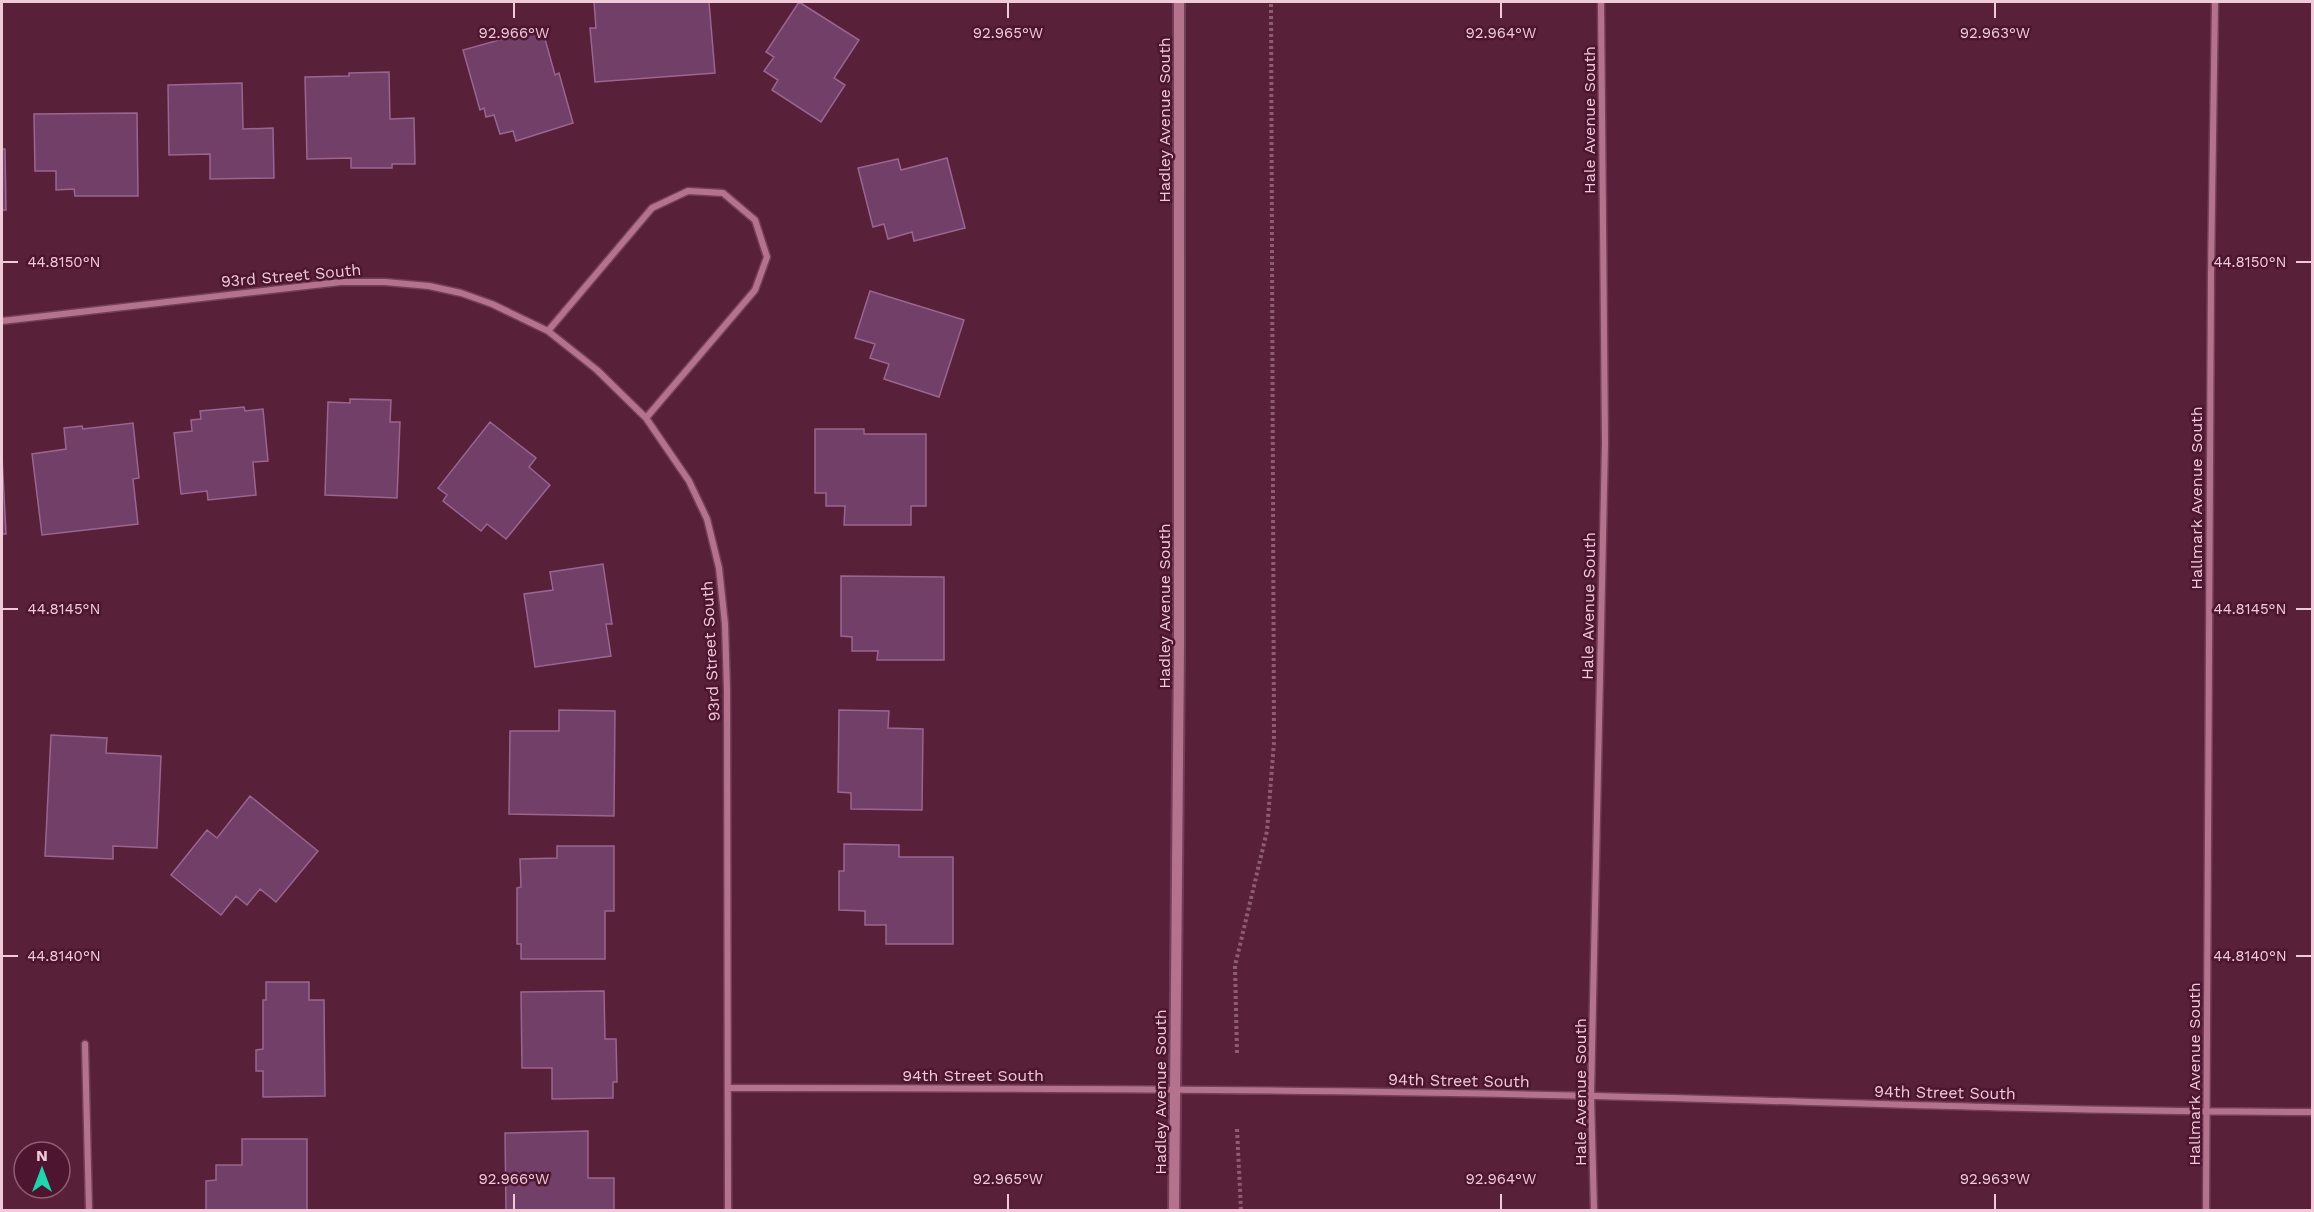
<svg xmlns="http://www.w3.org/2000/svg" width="2314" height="1212" viewBox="0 0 2314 1212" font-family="'Work Sans',sans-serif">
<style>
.building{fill:#723f69;stroke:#9a6590;stroke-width:1.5}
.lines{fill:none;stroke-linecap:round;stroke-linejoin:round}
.minor-casing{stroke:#723f59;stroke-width:9}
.tertiary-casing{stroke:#723f59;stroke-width:14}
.path{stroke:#8f5d73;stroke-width:4;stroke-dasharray:3 3;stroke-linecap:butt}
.minor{stroke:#b4728d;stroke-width:6}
.tertiary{stroke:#b4728d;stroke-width:10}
.ticks{fill:none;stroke:#f0cad8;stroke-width:2}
.labels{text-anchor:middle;stroke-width:5;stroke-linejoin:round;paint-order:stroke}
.street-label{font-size:16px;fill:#f0cad8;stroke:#4d1530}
.ticks-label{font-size:15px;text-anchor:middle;fill:#f0cad8;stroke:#4d1530;stroke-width:5;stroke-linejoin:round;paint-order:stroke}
</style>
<rect width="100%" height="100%" fill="#59203a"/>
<path class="building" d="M594 2H709L715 73 595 82 590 28H596Z
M799 2 859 40 834 78 845 85 821 122 772 90 778 80 764 71 774 57 766 52Z
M542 28 555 75 559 73 573 123 516 141 513 131 500 134 494 115 486 117 484 108 480 110 463 50Z
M389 72 390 119 414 118 415 164H392V168H351V158L307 159 305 77 349 76V73Z
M242 83 243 129 273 128 274 178 210 179V154L169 155 168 85Z
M137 113 138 196H75L74 189 56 190V171H35L34 114Z
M2 149H5L6 210H2Z
M947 158 965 228 914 241 912 232 888 239 884 224 873 227 858 168 898 159 901 170Z
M870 291 964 320 939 397 884 379 889 364 870 358 875 344 855 338Z
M350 399 391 400 390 422H400L397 498 325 495 328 402 350 403Z
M244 407 245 411 263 409 268 461 253 462 256 495 208 500 207 491 181 494 174 433 192 431 191 420 201 419 200 411Z
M490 422 536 458 529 467 550 485 506 539 487 524 481 531 443 501 447 495 438 488Z
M133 423 139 478 133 479 138 524 42 535 32 454 66 449 64 428 82 426 83 429Z
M815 429H864V434H926V506H911V525H844L845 506H826V493H815Z
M2 456 6 534H2Z
M603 564 612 624H606L611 656 535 667 524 594 553 590 550 572Z
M841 576 944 577V660H877L878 651H852V637L841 636Z
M559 710 615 711 614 816 509 814 510 731H559Z
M839 710 889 711 888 728 923 729 922 810 851 809V793L838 792Z
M51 735 107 738 106 753 161 756 157 848 113 846V859L45 856Z
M250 796 318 851 276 902 260 889 247 905 236 896 221 915 171 875 207 830 217 838Z
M844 844 899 845V857H953V944H886V925H865V911L839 910V871H844Z
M557 846H614V911H605V959H521V944H517V888L521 887 520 859 557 858Z
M266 982H309V1000H324L325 1096 263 1097V1071H256V1050L263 1049V1000H266Z
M604 991 605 1039H616L617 1082H613V1098L552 1099V1068H522L521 992Z
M588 1131V1178H614V1210H506L505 1133Z
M242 1139H307V1210H206V1181L216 1180V1165H242Z"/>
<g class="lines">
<defs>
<path id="minor" d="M2 321 341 282H385L429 286 461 293 492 304 548 331 597 370 646 418 689 481 707 519 719 568 725 624 727 690 728 1210
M548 331 652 208 688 191 723 193 755 220 767 257 755 290 646 418
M85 1044 89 1210
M728 1088C1017 1088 1307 1089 1596 1096 1835 1102 2074 1112 2312 1112
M1594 1210 1591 1096 1605 443 1601 2
M2206 1210 2211 273 2215 2"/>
<path id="tertiary" d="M1174 1210 1179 648V2"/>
</defs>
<use href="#minor" class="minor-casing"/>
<use href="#tertiary" class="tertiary-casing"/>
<path class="path" d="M1237 1053 1235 966 1267 831 1274 742 1271 2
M1237 1129 1241 1210"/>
<use href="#minor" class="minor"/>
<use href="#tertiary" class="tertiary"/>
</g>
<path class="ticks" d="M514 3V18M1008 3V18M1501 3V18M1995 3V18M3 262H18M2296 262H2311M3 609H18M2296 609H2311M3 956H18M2296 956H2311M514 1194V1209M1008 1194V1209M1501 1194V1209M1995 1194V1209"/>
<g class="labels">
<g class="street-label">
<text transform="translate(1164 120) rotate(-90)" y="6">Hadley Avenue South</text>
<text transform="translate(1589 120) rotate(-90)" y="6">Hale Avenue South</text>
<text transform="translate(291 275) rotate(-5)" y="6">93rd Street South</text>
<text transform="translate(2196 498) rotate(-90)" y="6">Hallmark Avenue South</text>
<text transform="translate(1164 606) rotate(-90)" y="6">Hadley Avenue South</text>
<text transform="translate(1588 606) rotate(-89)" y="6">Hale Avenue South</text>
<text transform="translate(710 651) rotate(-93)" y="6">93rd Street South</text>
<text transform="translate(2194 1074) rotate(-90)" y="6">Hallmark Avenue South</text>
<text x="973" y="1081">94th Street South</text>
<text transform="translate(1459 1080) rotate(1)" y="6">94th Street South</text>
<text transform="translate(1160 1092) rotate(-90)" y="6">Hadley Avenue South</text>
<text transform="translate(1580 1092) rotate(-90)" y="6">Hale Avenue South</text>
<text transform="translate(1945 1092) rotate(1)" y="6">94th Street South</text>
</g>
</g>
<g class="ticks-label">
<text x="514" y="38">92.966°W</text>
<text x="1008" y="38">92.965°W</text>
<text x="1501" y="38">92.964°W</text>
<text x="1995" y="38">92.963°W</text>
<text x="64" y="267">44.8150°N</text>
<text x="2250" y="267">44.8150°N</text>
<text x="64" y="614">44.8145°N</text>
<text x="2250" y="614">44.8145°N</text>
<text x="64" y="961">44.8140°N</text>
<text x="2250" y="961">44.8140°N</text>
<text x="514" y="1184">92.966°W</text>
<text x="1008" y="1184">92.965°W</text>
<text x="1501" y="1184">92.964°W</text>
<text x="1995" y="1184">92.963°W</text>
</g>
<rect width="2314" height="1212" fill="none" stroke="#f0cad8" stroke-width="6"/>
<g transform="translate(42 1170)"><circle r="28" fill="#4d1530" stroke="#8e5d73" stroke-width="1.5"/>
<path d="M0-4.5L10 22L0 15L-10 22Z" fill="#1ed5b0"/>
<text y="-9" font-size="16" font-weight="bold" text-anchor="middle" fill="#f0cad8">N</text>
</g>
</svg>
